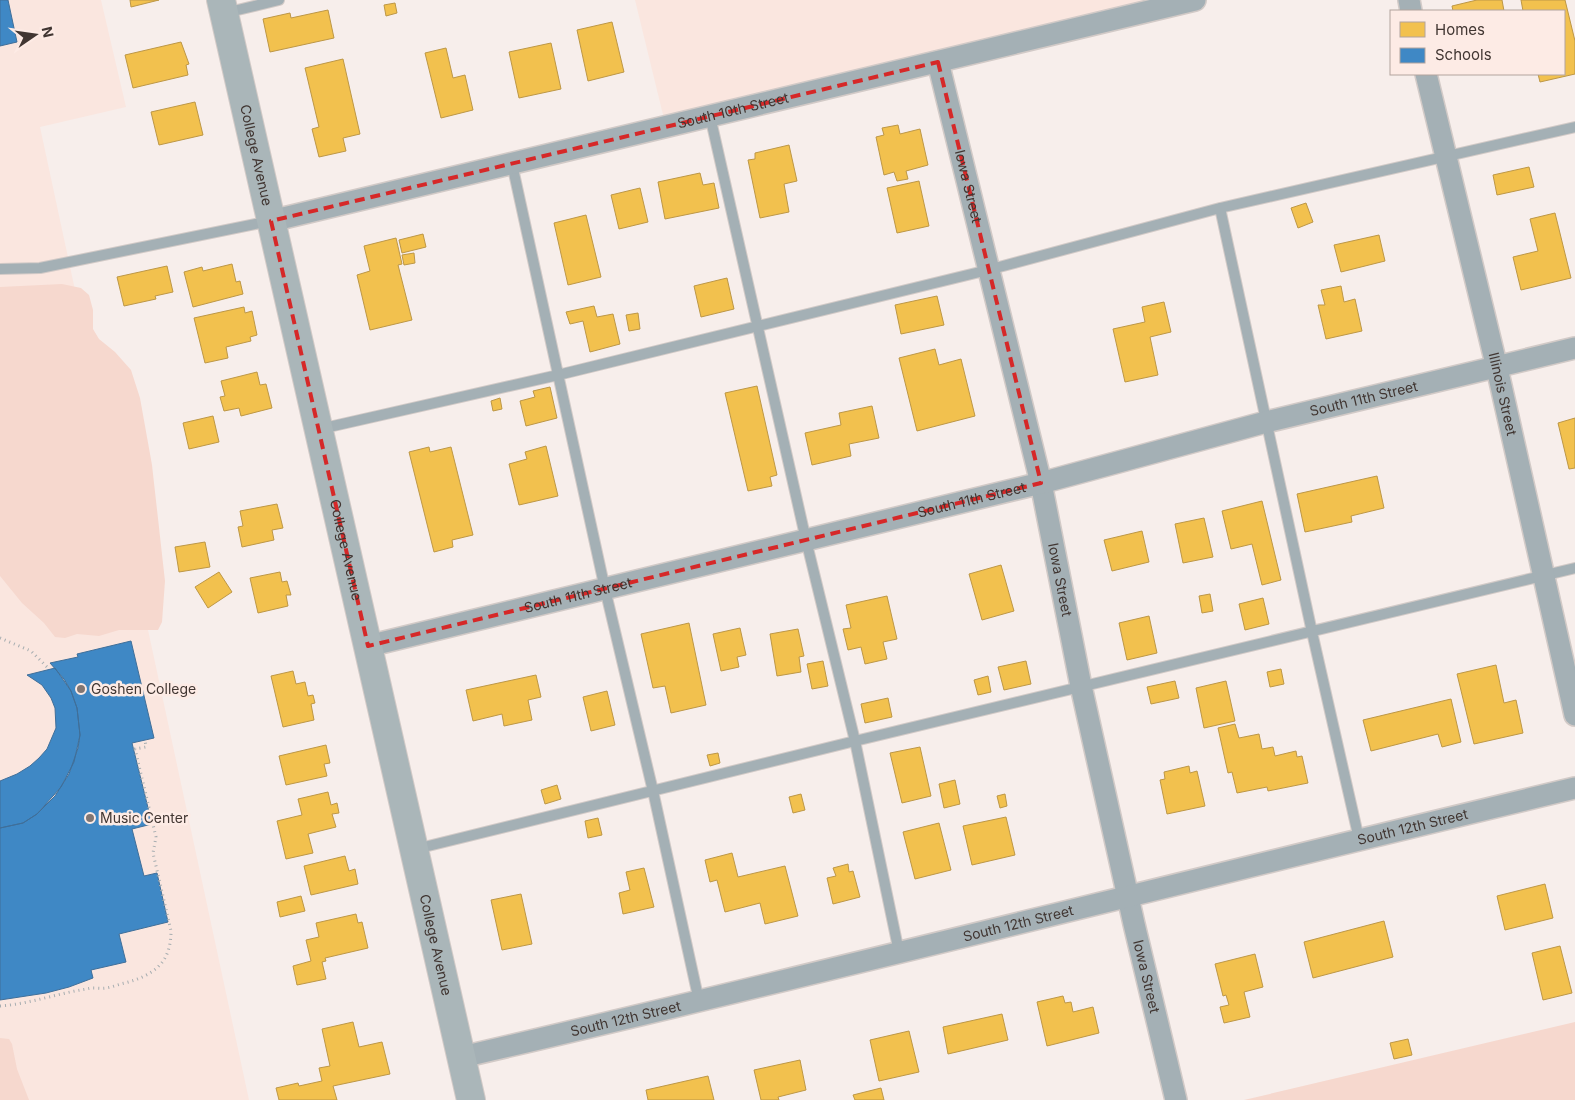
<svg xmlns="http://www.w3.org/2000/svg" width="1575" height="1100" viewBox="0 0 1575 1100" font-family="Inter,sans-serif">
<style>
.built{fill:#fae6df}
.green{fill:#f6d8ce}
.homes{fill:#f2c14e;stroke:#bd9746}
.schools{fill:#3f88c5;stroke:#406f99}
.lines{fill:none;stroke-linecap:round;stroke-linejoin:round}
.lane-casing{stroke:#d2cac7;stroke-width:12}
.street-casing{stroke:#d2cac7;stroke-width:24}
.secondary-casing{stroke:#d2cac7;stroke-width:30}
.path{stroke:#a6adb0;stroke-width:3;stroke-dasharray:1 4;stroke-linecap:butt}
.lane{stroke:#a4b0b5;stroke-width:10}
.street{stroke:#a4b0b5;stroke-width:21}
.secondary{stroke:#aab6b9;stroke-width:28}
.marked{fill:none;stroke:#d62828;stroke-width:4;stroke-dasharray:10 6;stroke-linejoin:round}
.poi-dot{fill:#817673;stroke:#fdebe5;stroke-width:2}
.labels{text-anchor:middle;stroke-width:5;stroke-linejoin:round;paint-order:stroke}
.street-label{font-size:14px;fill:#413632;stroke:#fdebe5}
.poi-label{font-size:14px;fill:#413632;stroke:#fdebe5;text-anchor:start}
</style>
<rect width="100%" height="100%" fill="#f7eeeb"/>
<path class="built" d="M0 0H101L126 107 40 127 249 1100H0Z
M635 0H1195L666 127Z"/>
<path class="green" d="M62 284 81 288 89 295 93 310V329L99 339 115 352 131 370 140 398 152 465 165 581 162 622 158 630H119L99 636 77 634 65 638 55 637 44 623 22 603 0 576V287Z
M1575 1022V1100H1244Z
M0 1038 9 1039 12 1044 17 1069 29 1100H0Z"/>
<path class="homes" d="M130 0H159L131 7Z
M1477 0H1502L1504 11H1453L1452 6Z
M1521 0H1565L1575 41V74L1540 82 1538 74H1564V11H1523Z
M395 3 397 13 386 16 384 5Z
M328 10 334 38 270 52 263 19 290 13 291 18Z
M612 22 624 72 588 81 577 30Z
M181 42 189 64 186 65 188 75 133 88 125 55Z
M551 43 561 89 519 98 509 52Z
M446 48 453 78 465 75 473 110 441 118 425 53Z
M343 59 360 134 343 138 346 151 319 157 312 129 319 127 305 68Z
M195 102 203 135 159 145 151 112Z
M898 125 900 134 920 129 928 165 906 171 908 179 897 181 894 172 884 175 876 137 884 135 882 128Z
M789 145 797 181 784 184 789 212 760 218 748 160 755 159V153Z
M1529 167 1534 187 1497 195 1493 175Z
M700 173 703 185 714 183 719 208 665 219 658 182Z
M919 181 929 226 897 233 887 188Z
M640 188 648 222 619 229 611 195Z
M1306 203 1313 222 1298 228 1291 208Z
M1555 213 1571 278 1521 290 1513 257 1538 251 1530 219Z
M586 215 601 277 568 285 554 223Z
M423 234 426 247 402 253 399 240Z
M1379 235 1385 261 1341 272 1334 245Z
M396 238 402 264 398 265 412 320 370 330 357 275 370 271 364 246Z
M414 253 415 263 404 265 402 255Z
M232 264 236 282 240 281 243 294 193 307 184 272 202 267 203 271Z
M167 266 173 292 155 296 156 299 124 306 117 277Z
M727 278 734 309 701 317 694 286Z
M1341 286 1344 302 1355 299 1362 331 1326 339 1318 305H1325L1321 290Z
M937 296 944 325 901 334 895 305Z
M1164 302 1171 332 1150 337 1158 375 1125 382 1113 329 1145 322 1142 307Z
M594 306 597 317 613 314 620 344 590 352 583 321 570 324 566 312Z
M244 307 245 313 252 311 257 335 250 337 251 341 226 347 228 358 205 363 194 318Z
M638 313 640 329 629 331 626 315Z
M935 349 939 365 961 359 975 416 917 431 899 358Z
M257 372 260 385 266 384 272 408 241 416 239 408 224 411 220 397 225 396 221 381Z
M757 386 777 475 770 477 772 486 748 491 725 393Z
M550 387 557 418 526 426 520 401 535 397 533 391Z
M500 398 502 409 493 411 491 401Z
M872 406 879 438 849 444 851 456 812 465 805 433 841 425 839 413Z
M213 416 219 442 189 449 183 423Z
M1575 418V468L1569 469 1558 423Z
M546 446 558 496 519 505 509 464 527 459 525 452Z
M429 447 430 452 451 447 473 535 452 540 453 547 434 552 409 452Z
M1377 476 1384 508 1351 516 1352 522 1305 532 1297 494Z
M1262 501 1281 580 1262 585 1252 544 1231 549 1222 511Z
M277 504 283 528 272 530 274 540 242 547 238 527 243 526 240 511Z
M1204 518 1213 557 1183 563 1175 524Z
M1142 531 1149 562 1112 571 1104 540Z
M205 542 210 567 179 572 175 547Z
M1001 565 1014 611 982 620 969 574Z
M219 572 232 592 208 608 195 587Z
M280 572 282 582 287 581 291 595H286L288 606 258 613 250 578Z
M1210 594 1213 611 1202 613 1199 596Z
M887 596 897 639 883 642 887 659 865 664 861 647 848 650 843 629 851 628 846 605Z
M1263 598 1269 624 1245 630 1239 604Z
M1149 616 1157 653 1127 660 1119 623Z
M689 623 706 705 671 713 665 686 653 688 641 634Z
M740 628 746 655 737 657 739 667 721 671 713 634Z
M798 629 804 656 799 657 801 672 777 676 770 634Z
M823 661 828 686 812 689 807 664Z
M1026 661 1031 684 1004 690 998 667Z
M1496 665 1504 703 1516 700 1523 733 1474 744 1457 674Z
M1281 669 1284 684 1270 687 1267 672Z
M293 671 296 684 305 682 308 696 313 695 315 703 311 704 314 720 283 727 271 676Z
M536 675 541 697 528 700 532 720 504 726 502 714 473 721 466 690Z
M988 676 991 692 978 695 974 680Z
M1175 681 1179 698 1151 704 1147 687Z
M1226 681 1235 721 1204 728 1196 688Z
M607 691 615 725 591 731 583 697Z
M888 698 892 717 865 723 861 704Z
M1451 699 1461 742 1442 747 1438 734 1371 751 1363 720Z
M1235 724 1239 738 1259 734 1262 749 1273 747 1275 756 1296 751 1297 757 1302 756 1308 783 1268 791 1267 787 1237 793 1232 772 1228 773 1218 728Z
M326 745 330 763 324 764 327 776 286 785 279 756Z
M920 747 931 796 902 803 890 753Z
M718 753 720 763 710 766 707 755Z
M1189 766 1190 773 1197 771 1205 806 1167 814 1160 780 1165 779 1164 772Z
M955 780 960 804 944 808 939 784Z
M557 785 561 799 545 804 541 790Z
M328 792 331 805 337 803 339 813 332 814 336 827 308 834 313 853 286 859 277 821 302 815 298 799Z
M801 794 805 810 793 813 789 797Z
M1005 794 1007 806 1000 808 997 796Z
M1006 817 1015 855 972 865 963 826Z
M598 818 602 835 588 838 585 821Z
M939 823 951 870 915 879 903 832Z
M732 853 738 877 785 866 798 916 765 924 760 903 725 912 717 880 710 882 705 860Z
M345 856 349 871 355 869 358 884 311 895 304 866Z
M848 864 849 872 853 871 860 897 833 904 827 878 836 876 833 868Z
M644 868 654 907 623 914 619 893 630 890 626 872Z
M1545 884 1553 918 1505 930 1497 896Z
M521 894 532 944 502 950 491 900Z
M301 896 305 911 280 917 277 902Z
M356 914 358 923 362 922 368 948 325 958 326 961 322 962 326 979 297 985 293 966 311 961 306 940 319 937 316 923Z
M1384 921 1393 957 1313 978 1304 942Z
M1560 946 1572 993 1543 1000 1532 953Z
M1255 954 1263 987 1244 992 1250 1017 1224 1023 1220 1007 1229 1005 1226 995 1223 996 1215 964Z
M1063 996 1065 1003 1071 1002 1073 1012 1093 1007 1099 1033 1047 1046 1037 1002Z
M1002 1014 1008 1040 948 1054 943 1027Z
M353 1022 359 1047 382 1042 390 1074 333 1086 337 1100H279L276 1088 298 1083 299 1086 322 1081 319 1068 330 1066 322 1029Z
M909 1031 919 1072 879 1081 870 1040Z
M1408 1039 1412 1055 1394 1059 1390 1043Z
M800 1060 806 1090 778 1097 779 1100H761L754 1070Z
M708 1076 714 1100H648L646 1090Z
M881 1088 884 1100H855L853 1095Z"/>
<path class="schools" d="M0 0H8L17 42 0 46Z
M131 641 154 738 132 743 152 824 132 829 144 876 157 873 168 922 119 934 126 962 91 970 93 978 69 987 46 993 0 1000V828L23 823 37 814 55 796 69 774 78 748 80 735 77 708 71 691 64 679 50 663 78 657 77 654Z
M55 668 71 691 77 708 80 735 74 762 61 787 37 814 23 823 0 828V781L17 774 30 766 39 758 47 749 56 728 55 708 51 698 42 685 27 675Z"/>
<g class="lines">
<defs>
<path id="lane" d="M225 13 279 0
M710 116 806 540 855 741 899 952
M512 164 605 589 653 791 699 1001
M1220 208 1312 632 1359 839
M0 269 40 268 270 221
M320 429 558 375 988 270 1220 208 1575 127
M416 849 855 741 1575 568"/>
<g id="street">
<path d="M1409 0 1411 11"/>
<path id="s1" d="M938 62 1041 483 1081 686 1134 924 1176 1100"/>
<path id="s2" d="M1426 74 1497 368 1575 715"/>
<path id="s3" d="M271 221 1195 0"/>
<path id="s4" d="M368 646 1041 483 1266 422 1575 348"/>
<path id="s5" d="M462 1057C834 971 1204 876 1575 788"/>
</g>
<g id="secondary">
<path id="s6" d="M221 0 471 1100"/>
</g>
</defs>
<use href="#lane" class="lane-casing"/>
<use href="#street" class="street-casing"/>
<use href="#secondary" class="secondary-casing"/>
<path class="path" d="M0 638 31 651 49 669
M0 1006C30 1004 58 993 87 989 93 987 100 989 106 988 113 987 119 984 125 983 154 975 171 963 171 931L153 853 156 837 135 749 146 747 145 740"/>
<use href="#lane" class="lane"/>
<use href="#street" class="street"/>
<use href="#secondary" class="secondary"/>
</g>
<path class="marked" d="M938 62 1041 483 368 646 271 221Z"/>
<g class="poi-dot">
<circle cx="81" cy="689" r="5"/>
<circle cx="90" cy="818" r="5"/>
</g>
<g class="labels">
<g class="street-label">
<text dy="5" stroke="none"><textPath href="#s3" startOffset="475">South 10th Street</textPath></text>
<text dy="5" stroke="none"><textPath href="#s6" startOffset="159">College Avenue</textPath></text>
<text dy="5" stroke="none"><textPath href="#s1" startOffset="128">Iowa Street</textPath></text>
<text dy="5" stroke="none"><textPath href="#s2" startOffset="329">Illinois Street</textPath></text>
<text dy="5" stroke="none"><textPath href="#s4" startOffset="1026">South 11th Street</textPath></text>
<text dy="5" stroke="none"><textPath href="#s4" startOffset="621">South 11th Street</textPath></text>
<text dy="5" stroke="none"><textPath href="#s6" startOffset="564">College Avenue</textPath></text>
<text dy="5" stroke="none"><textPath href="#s1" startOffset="532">Iowa Street</textPath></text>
<text dy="5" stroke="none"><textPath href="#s4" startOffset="216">South 11th Street</textPath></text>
<text dy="5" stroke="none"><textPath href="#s5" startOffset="978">South 12th Street</textPath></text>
<text dy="5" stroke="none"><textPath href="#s5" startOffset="572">South 12th Street</textPath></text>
<text dy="5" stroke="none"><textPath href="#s6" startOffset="969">College Avenue</textPath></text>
<text dy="5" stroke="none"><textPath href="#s1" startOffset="938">Iowa Street</textPath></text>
<text dy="5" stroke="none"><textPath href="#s5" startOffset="168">South 12th Street</textPath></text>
</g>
<g class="poi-label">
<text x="91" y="694">Goshen College</text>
<text x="100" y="823">Music Center</text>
</g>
</g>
<rect x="1390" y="10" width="175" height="65" fill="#fdebe5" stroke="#b2a39d"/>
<rect x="1400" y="22" width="25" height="15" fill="#f2c14e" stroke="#b2a39d"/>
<text x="1435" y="35" font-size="15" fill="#413632">Homes</text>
<rect x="1400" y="48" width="25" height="15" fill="#3f88c5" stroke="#b2a39d"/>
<text x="1435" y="60" font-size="15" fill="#413632">Schools</text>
<g transform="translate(35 35) rotate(77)" stroke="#fdebe5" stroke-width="4" paint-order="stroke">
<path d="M0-4L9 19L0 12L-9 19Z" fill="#413632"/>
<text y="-8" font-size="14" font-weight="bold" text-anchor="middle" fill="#413632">N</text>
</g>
</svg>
